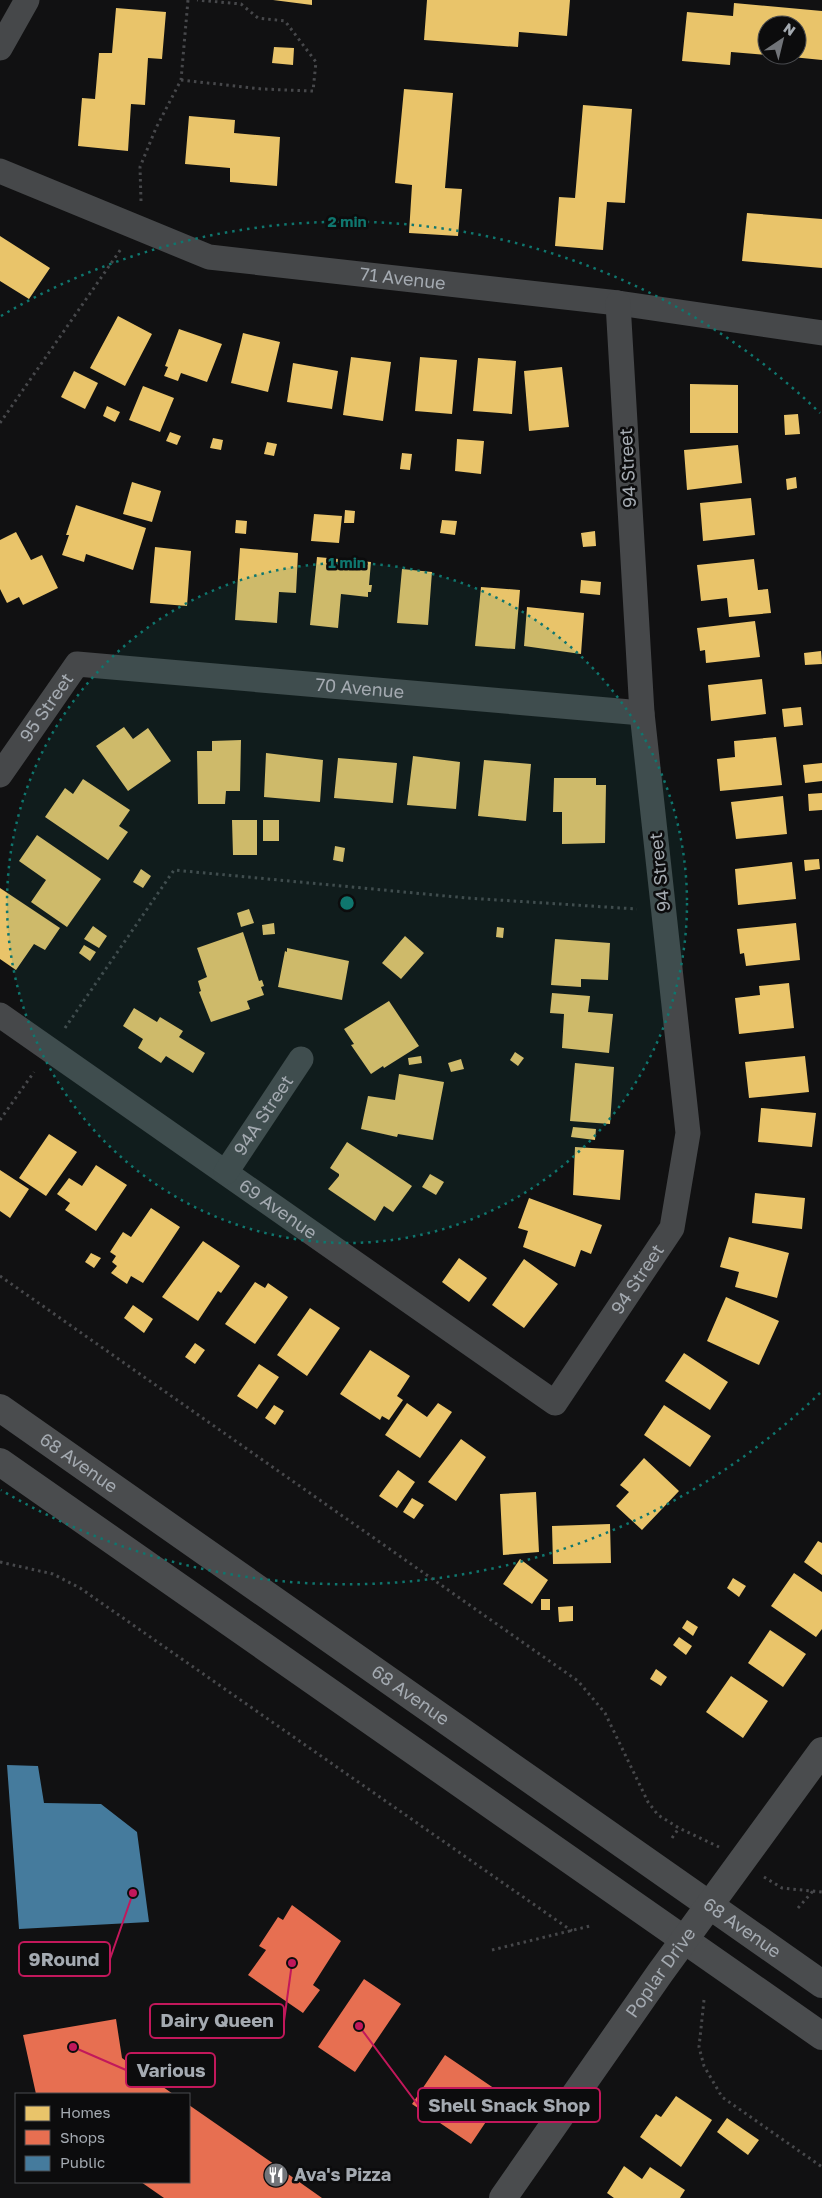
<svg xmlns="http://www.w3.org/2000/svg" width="822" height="2198" viewBox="0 0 822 2198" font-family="'Golos Text',sans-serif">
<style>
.homes{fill:#e9c46a}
.shops{fill:#e76f51}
.public{fill:#457b9d}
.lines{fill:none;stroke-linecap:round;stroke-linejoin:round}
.path{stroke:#47484b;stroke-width:3;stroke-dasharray:2.5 4;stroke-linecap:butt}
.street{stroke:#46484a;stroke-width:25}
.secondary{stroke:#4a4c4e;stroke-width:28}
.ring{fill:none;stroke:#0f766e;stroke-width:2.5;stroke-dasharray:2.5 5}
.labels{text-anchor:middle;stroke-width:5;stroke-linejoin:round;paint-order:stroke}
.street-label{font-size:18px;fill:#a4aab1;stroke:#0c0c0d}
.poi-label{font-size:18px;font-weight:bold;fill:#a4aab1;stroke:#0c0c0d;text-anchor:start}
.centre{fill:#0f766e;stroke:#0c0c0d;stroke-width:2.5}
.ring-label{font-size:15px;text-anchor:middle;font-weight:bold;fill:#0f766e;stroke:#0c0c0d;stroke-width:5;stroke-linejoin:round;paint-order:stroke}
.leader{fill:none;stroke:#c2185b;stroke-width:2}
.callout-dot{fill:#c2185b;stroke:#0c0c0d;stroke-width:2}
.callout{fill:#0c0c0d;stroke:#c2185b;stroke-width:2}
.callout-label{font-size:19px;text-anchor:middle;font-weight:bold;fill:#a4aab1}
</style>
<rect width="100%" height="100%" fill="#111112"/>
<path class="homes" d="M273 0H312V5Z
M427 0H570L567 36 519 32 518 47 424 40Z
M734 3 822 11V60L782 56 797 55V25H767V55L731 52 730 65 682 61 687 12 733 16Z
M116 8 166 12 162 59 148 58 145 105 131 104 128 151 78 146 82 98 95 99 99 53H112Z
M274 47 294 48 293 65 272 63Z
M404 89 453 93 445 188 462 189 458 236 409 233 412 185 395 183Z
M583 105 632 109 625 203 607 202 603 250 555 246 559 197 575 198Z
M189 116 235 120 234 133 280 137 277 186 230 182V168L185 164Z
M747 213 822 219V268L742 261Z
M0 236 50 268 29 299 0 281Z
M118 316 152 334 125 386 90 368Z
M179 329 222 344 207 382 181 373 178 381 164 376 168 367 165 366Z
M243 333 280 342 268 392 231 383Z
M351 357 391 362 383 421 343 415Z
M420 357 457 360 452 414 415 411Z
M478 358 516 361 512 414 473 411Z
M293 363 338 371 332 409 287 402Z
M562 367 569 427 529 431 524 371Z
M74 371 98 383 85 409 61 397Z
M690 384 738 385V433H690Z
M143 386 174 398 160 432 129 420Z
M107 406 120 412 115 422 103 416Z
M798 414 800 434 785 435 784 415Z
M170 432 181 436 177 445 166 441Z
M213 438 223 440 221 450 210 448Z
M457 439 484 441 481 474 455 471Z
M267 442 277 444 274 456 264 454Z
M738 445 742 483 687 490 684 450Z
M402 453 412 454 410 470 400 469Z
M796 477 797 488 787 490 786 479Z
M132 482 161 491 152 522 123 514Z
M751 498 755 535 703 541 700 503Z
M76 505 146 528 133 570 86 554 84 562 62 555 69 535H66Z
M345 510 355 511 354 523H344Z
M314 514 342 516 339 543 311 541Z
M236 520 247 521 246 534 235 533Z
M442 520 457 521 455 535 440 533Z
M595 531 596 546 583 547 581 533Z
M16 532 31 560 42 555 58 588 23 605 19 597 7 603 0 589V540Z
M155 547 191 551 187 606 150 603Z
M240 548 298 553 296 593 279 592 277 623 235 620Z
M317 557 371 562 369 585H372L371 592H368V597L341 594 338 628 310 625Z
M754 559 758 590 768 589 771 613 729 617 727 598 701 601 697 565Z
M402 569 432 572 428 625 397 623Z
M581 580 601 582 600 595 580 593Z
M481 587 520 590 515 649 475 646Z
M527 607 584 613 581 654 524 646Z
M755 621 760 657 706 663 705 650 700 651 697 628Z
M821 651 822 664 805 665 804 653Z
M762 679 766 714 711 721 708 685Z
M801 707 803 725 784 727 782 709Z
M124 727 133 739 148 728 171 761 128 791 96 746Z
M776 737 782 785 720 791 717 759 735 757 734 741Z
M241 740 240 791H226L225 804H198L197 751H212V741Z
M266 753 323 760 320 802 264 797Z
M413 756 460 762 456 809 407 805Z
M338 758 397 763 393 803 334 798Z
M484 760 531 764 526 821 478 816Z
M822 763V781L805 783 803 765Z
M554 778H596V785H606L605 843 562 844V812H553Z
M83 779 130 810 119 826 128 832 108 860 45 817 65 788 73 794Z
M822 793V810L809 811 808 794Z
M783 796 787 834 736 839 731 802Z
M232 820H257V855H233Z
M263 820H279V841H263Z
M37 835 101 879 67 927 31 902 46 880 19 861Z
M335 846 345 848 343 862 333 860Z
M819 859 820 869 805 871 804 860Z
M792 862 796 899 738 905 735 869Z
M141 869 151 876 143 888 133 882Z
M0 888 60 928 45 950 34 944 16 970 0 959Z
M249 909 254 923 241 927 237 913Z
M274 923 275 934 263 935 262 925Z
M796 923 800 960 746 966 744 953 740 954 737 929Z
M93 926 107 936 99 948 84 939Z
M497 927 504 928 503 938 496 937Z
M243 932 259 981 262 980 264 986 261 987 264 995 247 1001 250 1009 211 1022 199 992 201 991 198 981 207 977 197 948Z
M405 936 424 953 401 979 382 963Z
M555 939 610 943 608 980 581 979V987L551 985Z
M84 945 96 952 90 961 79 953Z
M287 948 349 961 342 1000 278 987 285 951 287 952Z
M789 983 794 1028 739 1034 735 998 760 995 759 986Z
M552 993 590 996 588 1012 613 1014 609 1053 562 1048 564 1014 550 1013Z
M389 1001 419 1046 384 1068 383 1066 371 1074 351 1045 354 1044 344 1029Z
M134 1008 157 1022 160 1017 183 1031 179 1037 205 1053 193 1073 166 1056 161 1063 138 1048 143 1039 123 1026Z
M515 1052 524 1058 518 1066 510 1060Z
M421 1056 422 1063 409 1065 408 1058Z
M805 1056 809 1092 749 1098 745 1062Z
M461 1059 464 1069 451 1072 448 1063Z
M575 1063 614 1067 610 1124 570 1121Z
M399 1074 444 1082 433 1140 398 1134 397 1137 361 1129 368 1096 395 1100Z
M761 1108 816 1113 812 1147 758 1142Z
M573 1127 596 1129 595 1140 571 1137Z
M49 1134 77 1152 46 1196 19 1178Z
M347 1142 412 1186 393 1212 384 1206 375 1221 328 1189 339 1176V1174L330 1168Z
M575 1147 624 1150 620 1200 573 1195Z
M96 1165 127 1185 96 1231 65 1210 70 1203 57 1194 69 1178 82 1186Z
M0 1170 29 1189 10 1218 0 1211Z
M430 1174 444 1182 436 1195 422 1187Z
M755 1193 805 1198 802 1229 752 1223Z
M529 1198 602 1225 591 1254 581 1250 575 1267 523 1247 528 1231 518 1228Z
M151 1208 180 1227 143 1283 131 1276 127 1284 111 1273 117 1266 112 1262 116 1256 110 1252 123 1232 131 1237Z
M729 1237 789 1253 777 1298 735 1287 739 1272 720 1267Z
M203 1241 240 1266 221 1293 218 1291 198 1321 162 1297Z
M91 1253 101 1258 94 1268 85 1262Z
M459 1258 487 1278 469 1302 442 1282Z
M524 1259 558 1284 524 1328 492 1305Z
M255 1282 265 1288 268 1283 288 1297 255 1344 225 1324Z
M726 1297 779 1321 759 1365 707 1341Z
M133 1305 153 1319 144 1333 124 1318Z
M310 1308 340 1328 307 1376 277 1355Z
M195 1343 205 1350 195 1364 185 1357Z
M370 1350 410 1376 397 1396 403 1400 389 1420 382 1416 380 1420 340 1394Z
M684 1353 728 1382 710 1410 665 1381Z
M259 1364 279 1377 257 1409 237 1396Z
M407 1403 427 1417 438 1403 452 1412 420 1458 385 1435Z
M274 1405 284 1411 275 1425 265 1418Z
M664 1405 711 1436 690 1467 644 1435Z
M461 1439 486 1457 456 1501 428 1482Z
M644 1458 679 1491 642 1530 616 1506 629 1492 620 1485Z
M398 1470 415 1482 397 1508 379 1496Z
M536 1492 539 1552 503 1555 500 1494Z
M412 1498 424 1505 414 1519 403 1512Z
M610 1524 611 1563 553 1564 552 1526Z
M818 1541 822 1543V1575L804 1562Z
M520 1559 548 1580 532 1604 503 1584Z
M794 1573 822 1592V1629L816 1637 771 1606Z
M733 1578 746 1586 739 1597 727 1588Z
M541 1599H550V1610H541Z
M573 1606V1621L559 1622 558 1607Z
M687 1620 698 1627 693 1636 682 1628Z
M770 1630 806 1654 783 1687 748 1663Z
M679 1637 692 1646 686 1655 673 1645Z
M656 1669 667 1677 661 1686 650 1679Z
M731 1676 768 1701 743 1738 706 1712Z
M676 2096 712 2120 681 2167 640 2137 656 2114 661 2117Z
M727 2118 759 2140 748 2155 717 2132Z
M624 2166 642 2179 650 2167 685 2190 680 2198H614L607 2193Z"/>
<path class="shops" d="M292 1905 341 1941 313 1985 320 1990 303 2013 248 1975 266 1950 259 1946 278 1917 283 1920Z
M364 1979 401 2004 355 2072 318 2047Z
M116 2019 122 2058 173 2094H36L23 2035Z
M445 2055 504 2095 471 2144 412 2104Z
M189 2105 271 2162 322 2198H164L141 2182H189Z"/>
<path class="public" d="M7 1765 38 1766 44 1803 101 1804 137 1832 149 1922 19 1929Z"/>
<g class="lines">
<path class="path" d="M181 80 262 89 313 91 316 62 285 21 258 18 241 4 197 0
M141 201 140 167 156 128 181 80 188 0
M0 423 121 249
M65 1028 174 870 467 898 637 909
M0 1120 34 1072
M0 1276 578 1681 605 1713 648 1802 658 1815 679 1828 719 1847
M0 1562 53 1574 80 1588 572 1931
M672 1838 679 1828
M764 1877 782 1888 822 1892
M798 1908 813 1891
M492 1950 590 1926
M704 2000 699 2047 704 2066 722 2097 822 2167"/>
<g class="street">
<path d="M0 48 27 0"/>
<path id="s1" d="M0 171 209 257 618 303 822 333"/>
<path id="s2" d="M0 775 77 664 642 713"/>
<path id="s3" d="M0 1015 555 1403 672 1228 688 1133 642 713 618 303"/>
<path id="s4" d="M226 1172 301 1059"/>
</g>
<g class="secondary">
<path id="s5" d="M0 1408 822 1984"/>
<path d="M0 1462 822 2036"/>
<path id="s6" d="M503 2198 660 1973 822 1751"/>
</g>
</g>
<circle cx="347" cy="903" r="340" fill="#0f766e" fill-opacity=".12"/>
<g class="ring">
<circle cx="347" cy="903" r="340"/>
<path d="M820 1393A681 681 0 0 1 1 1490M1 316A681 681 0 0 1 820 413"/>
</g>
<defs>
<symbol id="restaurant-disc" viewBox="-11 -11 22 22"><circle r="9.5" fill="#717479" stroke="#0c0c0d"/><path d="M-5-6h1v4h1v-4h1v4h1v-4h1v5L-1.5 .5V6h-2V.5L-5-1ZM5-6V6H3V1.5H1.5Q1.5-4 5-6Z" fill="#fff"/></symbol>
</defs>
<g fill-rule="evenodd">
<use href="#restaurant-disc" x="262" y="2161" width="28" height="28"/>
</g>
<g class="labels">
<g class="street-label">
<text dy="6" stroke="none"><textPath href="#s1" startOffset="421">71 Avenue</textPath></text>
<text transform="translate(628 468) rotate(-93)" y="6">94 Street</text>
<text dy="6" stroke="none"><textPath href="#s2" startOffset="419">70 Avenue</textPath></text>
<text dy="6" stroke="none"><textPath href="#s2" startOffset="82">95 Street</textPath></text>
<text transform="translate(660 872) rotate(-96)" y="6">94 Street</text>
<text dy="6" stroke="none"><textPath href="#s4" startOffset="68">94A Street</textPath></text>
<text dy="6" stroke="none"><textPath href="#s3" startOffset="339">69 Avenue</textPath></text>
<text dy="6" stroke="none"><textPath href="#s3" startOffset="826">94 Street</textPath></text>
<text dy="6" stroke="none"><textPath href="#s5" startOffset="96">68 Avenue</textPath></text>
<text dy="6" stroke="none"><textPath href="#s5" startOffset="501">68 Avenue</textPath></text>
<text dy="6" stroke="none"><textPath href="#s5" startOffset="906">68 Avenue</textPath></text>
<text dy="6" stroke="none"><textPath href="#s6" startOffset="275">Poplar Drive</textPath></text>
</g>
<g class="poi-label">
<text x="294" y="2181">Ava's Pizza</text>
</g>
</g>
<circle cx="347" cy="903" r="8" class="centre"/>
<g class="ring-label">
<text x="347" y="227">2 min</text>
<text x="347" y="568">1 min</text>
</g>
<path class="leader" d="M133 1893L110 1959M292 1963L284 2021M73 2047L126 2070M359 2026L418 2105"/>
<g class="callout-dot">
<circle cx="133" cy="1893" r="5"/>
<circle cx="292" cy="1963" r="5"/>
<circle cx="73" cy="2047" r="5"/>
<circle cx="359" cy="2026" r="5"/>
</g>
<g class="callout">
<rect x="19" y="1942" width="91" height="34" rx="5"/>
<rect x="150" y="2004" width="134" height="34" rx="5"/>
<rect x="126" y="2053" width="89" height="34" rx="5"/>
<rect x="418" y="2088" width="182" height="34" rx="5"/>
</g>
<g class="callout-label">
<text x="64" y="1966">9Round</text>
<text x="217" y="2027">Dairy Queen</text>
<text x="171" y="2077">Various</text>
<text x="509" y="2112">Shell Snack Shop</text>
</g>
<rect x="15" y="2093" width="175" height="90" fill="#0c0c0d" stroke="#494b4f"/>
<rect x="25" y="2106" width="25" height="15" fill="#e9c46a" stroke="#494b4f"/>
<text x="60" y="2118" font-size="15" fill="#a4aab1">Homes</text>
<rect x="25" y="2130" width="25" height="15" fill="#e76f51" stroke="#494b4f"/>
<text x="60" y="2143" font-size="15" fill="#a4aab1">Shops</text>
<rect x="25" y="2156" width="25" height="15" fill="#457b9d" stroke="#494b4f"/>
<text x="60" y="2168" font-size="15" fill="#a4aab1">Public</text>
<g transform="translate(782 40) rotate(35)"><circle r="24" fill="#0c0c0d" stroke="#494b4f"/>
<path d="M0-4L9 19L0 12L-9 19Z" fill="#717479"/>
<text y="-8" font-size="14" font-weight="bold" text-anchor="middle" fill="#a4aab1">N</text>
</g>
</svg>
